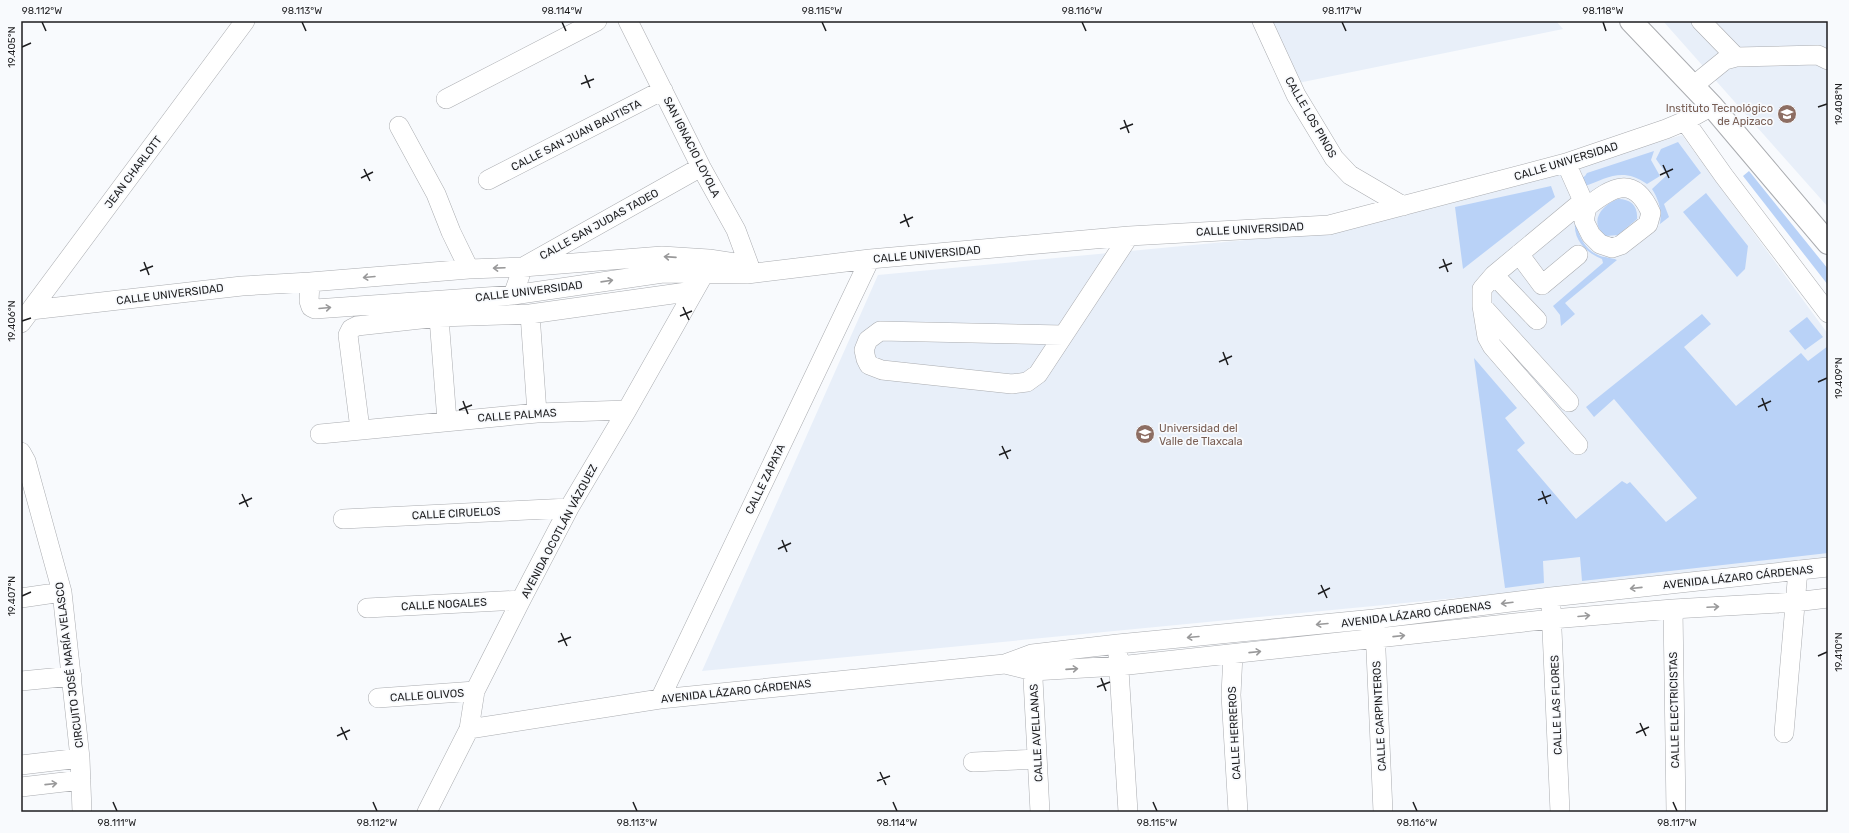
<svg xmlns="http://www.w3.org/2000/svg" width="1849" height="833" viewBox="0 0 1849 833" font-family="Rubik,sans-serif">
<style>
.built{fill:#e8eff9}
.green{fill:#b9d2f7}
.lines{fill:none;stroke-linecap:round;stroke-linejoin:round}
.minor-casing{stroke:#aaacb0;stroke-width:20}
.major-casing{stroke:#aaacb0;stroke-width:24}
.minor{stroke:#fff;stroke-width:19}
.major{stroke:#fff;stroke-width:22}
.oneway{stroke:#99999a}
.ticks{fill:none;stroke:#1d1d1f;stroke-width:1.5}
.labels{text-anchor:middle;stroke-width:3.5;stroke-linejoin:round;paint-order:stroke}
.education-label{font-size:11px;fill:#785e54;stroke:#f8fafd;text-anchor:end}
.street-label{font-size:11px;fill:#1d1d1f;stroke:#f8fafd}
.neatline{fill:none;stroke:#1d1d1f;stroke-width:1.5}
.ticks-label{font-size:10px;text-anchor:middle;fill:#1d1d1f}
</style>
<rect width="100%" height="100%" fill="#f8fafd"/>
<path class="built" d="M1269 21H1556L1563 29 1298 83Z
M1663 21H1828V207Z
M1682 135 1828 334V562L702 671 878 275 1329 232 1452 203Z"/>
<path class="green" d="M1678 142 1701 173 1664 204 1669 217 1660 224C1662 211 1659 200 1652 189L1667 175 1656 159 1661 149Z
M1654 151 1651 160 1660 176 1647 184C1622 167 1608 178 1583 187L1576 181 1585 176 1587 173Z
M1749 171 1828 269V285L1743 176Z
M1551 186 1555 197 1463 269 1455 207Z
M1706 193 1748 246 1745 269 1737 277 1683 212Z
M1618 199C1631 199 1638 206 1637 219L1618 235 1606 236C1588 223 1601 205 1618 199Z
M1575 222C1579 236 1584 249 1598 255 1604 258 1611 257 1617 260L1565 303 1575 314 1561 326 1560 315 1553 306 1603 263 1602 259C1587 253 1573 241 1575 222Z
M1702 314 1711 324 1684 347 1736 406 1801 353 1808 361 1828 346V553L1582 581 1580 557 1543 561 1544 583 1505 588 1474 358 1517 408 1505 418 1525 443 1517 450 1576 519 1622 481 1627 484 1630 482 1666 522 1697 498 1614 399 1594 417 1586 407Z
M1807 317 1823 337 1805 350 1789 331Z"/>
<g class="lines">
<defs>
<path id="minor" d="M628 21 701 167 736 230 749 265 747 274
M1262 21 1296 95 1334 158 1350 175 1403 206
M1701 21 1736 57 1818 55 1828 60
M1693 86 1725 60 1736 57
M446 99 597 21
M1685 121 1724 176 1828 313
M399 126 436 194 451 232 469 269
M1566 163 1583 201 1494 275 1482 289V306L1569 402
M488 180 663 90
M1583 201 1587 207 1584 221 1591 235 1600 244 1612 248 1621 245 1648 224 1651 213C1634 174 1612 187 1587 207
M1519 254 1542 285 1578 255
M1494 275 1537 320
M310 282 309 301 311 307 315 309 513 295 663 273 747 274 870 259 1129 236 1329 225 1566 163 1666 129 1685 121 1712 106
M513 295 523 267 701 167
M438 305 447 421
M1482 306 1487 337 1492 346 1578 445
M31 310 242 286 310 282 469 269 523 267 662 256 709 259 735 263
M530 314 537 413
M21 323 245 21
M1063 335 880 331 868 340 864 350 866 359 869 365 882 370 1012 384 1027 382 1038 374 1129 236
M360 429 348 335 351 329 357 326 439 317 530 314 694 291
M320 434 537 413 627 410
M21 452 26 461 62 592 80 758 82 812
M343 519 569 508
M21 598 62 592
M1551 607 1560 812
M367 608 521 600
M1673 609 1676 812
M1375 628 1383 812
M1118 654 1128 812
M1233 654 1231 695 1238 812
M1032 660 1040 812
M1005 664 1033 671 1119 666 1552 619 1673 609 1795 602 1828 598
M21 681 72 676
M378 698 475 691
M660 699 870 259
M469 729 660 699 1005 664 1032 654 1118 644 1374 619 1551 597 1828 567
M1784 733 1798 570
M973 762 1037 759
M21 765 80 758
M21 787 81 780
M427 812 469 729 475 691 521 600 569 508 627 410 705 272 708 262"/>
<path id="major" d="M1631 21 1712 106 1828 243"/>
</defs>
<use href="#minor" class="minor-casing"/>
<use href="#major" class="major-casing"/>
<use href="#minor" class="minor"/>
<use href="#major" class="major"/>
</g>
<defs><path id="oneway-shaft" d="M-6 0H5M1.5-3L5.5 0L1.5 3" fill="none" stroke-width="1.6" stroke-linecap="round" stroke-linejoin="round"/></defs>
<g class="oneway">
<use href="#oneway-shaft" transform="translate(670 257) rotate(-176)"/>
<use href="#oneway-shaft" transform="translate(499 268) rotate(178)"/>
<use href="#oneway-shaft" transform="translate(369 277) rotate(175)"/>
<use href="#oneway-shaft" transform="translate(607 281) rotate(-8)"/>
<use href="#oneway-shaft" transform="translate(325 308) rotate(-5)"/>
<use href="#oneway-shaft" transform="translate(1636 588) rotate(174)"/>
<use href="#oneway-shaft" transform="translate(1507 603) rotate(173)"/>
<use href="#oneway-shaft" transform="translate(1713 607) rotate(-3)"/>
<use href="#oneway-shaft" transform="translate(1584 616) rotate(-5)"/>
<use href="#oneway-shaft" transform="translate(1322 624) rotate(175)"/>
<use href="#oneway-shaft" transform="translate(1399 636) rotate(-6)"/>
<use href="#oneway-shaft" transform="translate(1193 637) rotate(175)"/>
<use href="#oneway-shaft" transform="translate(1255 652) rotate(-6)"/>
<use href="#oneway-shaft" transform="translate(1072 669) rotate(-4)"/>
<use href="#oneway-shaft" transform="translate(51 784) rotate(-6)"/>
</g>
<path class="ticks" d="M42 22 46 31M302 22 306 31M562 22 566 31M822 22 826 31M1082 22 1086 31M1342 22 1346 31M1603 22 1606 31M22 47 31 43M585 75 590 88M581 84 594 79M1818 107 1827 104M1124 120 1129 133M1120 129 1133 124M1663 165 1669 178M364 169 370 181M1660 175 1673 169M361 178 373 172M904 214 909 227M900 223 913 217M1443 259 1448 272M144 262 149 275M1439 268 1452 263M140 271 153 266M683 307 689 320M680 316 692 311M22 321 31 318M1223 352 1228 365M1219 362 1232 356M1818 382 1827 378M1762 398 1767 411M463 401 468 414M1758 407 1771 401M459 410 472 405M1002 446 1008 459M999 455 1011 450M1542 491 1547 504M242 494 248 507M1538 500 1551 495M239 504 252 498M782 540 787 552M778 549 791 543M1321 585 1327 598M1318 594 1330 588M22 596 31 592M561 633 567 646M558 642 571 637M1818 656 1827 652M1101 678 1106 691M1097 687 1110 682M1640 723 1646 736M341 727 347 740M1636 733 1649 727M337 736 350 730M880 772 886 785M877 781 890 776M113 802 117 811M373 802 377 811M633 802 637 811M893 802 897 811M1153 802 1157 811M1413 802 1417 811M1673 802 1677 811"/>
<defs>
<symbol id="university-disc" viewBox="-11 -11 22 22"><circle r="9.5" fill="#8d6e63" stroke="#f8fafd"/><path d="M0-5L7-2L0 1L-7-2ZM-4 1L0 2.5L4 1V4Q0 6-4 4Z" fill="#fff"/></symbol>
</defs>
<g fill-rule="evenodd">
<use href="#university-disc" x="1776" y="103" width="22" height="22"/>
<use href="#university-disc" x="1134" y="423" width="22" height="22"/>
</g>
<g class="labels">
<g class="education-label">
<text x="1773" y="112">Instituto Tecnológico<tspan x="1773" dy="13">de Apizaco</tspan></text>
<text x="1159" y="432" text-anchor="start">Universidad del<tspan x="1159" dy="13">Valle de Tlaxcala</tspan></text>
</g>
<g class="street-label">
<text transform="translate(1311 117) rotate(60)" y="4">CALLE LOS PINOS</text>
<text transform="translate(576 135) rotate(-27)" y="4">CALLE SAN JUAN BAUTISTA</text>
<text transform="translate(692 147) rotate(63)" y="4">SAN IGNACIO LOYOLA</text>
<text transform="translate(1566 161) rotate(-17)" y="4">CALLE UNIVERSIDAD</text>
<text transform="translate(133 172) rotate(-53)" y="4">JEAN CHARLOTT</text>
<text transform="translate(599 224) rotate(-29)" y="4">CALLE SAN JUDAS TADEO</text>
<text transform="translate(1250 229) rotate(-3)" y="4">CALLE UNIVERSIDAD</text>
<text transform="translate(927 254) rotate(-5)" y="4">CALLE UNIVERSIDAD</text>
<text transform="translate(529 291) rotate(-7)" y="4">CALLE UNIVERSIDAD</text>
<text transform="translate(170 294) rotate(-7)" y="4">CALLE UNIVERSIDAD</text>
<text transform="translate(517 415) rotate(-4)" y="4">CALLE PALMAS</text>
<text transform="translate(765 479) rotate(-64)" y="4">CALLE ZAPATA</text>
<text transform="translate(456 513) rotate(-3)" y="4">CALLE CIRUELOS</text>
<text transform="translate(559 531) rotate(-62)" y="4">AVENIDA OCOTLÁN VÁZQUEZ</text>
<text transform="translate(1738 577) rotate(-6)" y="4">AVENIDA LÁZARO CÁRDENAS</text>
<text transform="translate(444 604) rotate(-3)" y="4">CALLE NOGALES</text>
<text transform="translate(1416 614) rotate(-7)" y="4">AVENIDA LÁZARO CÁRDENAS</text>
<text transform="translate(69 665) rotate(-97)" y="4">CIRCUITO JOSÉ MARÍA VELASCO</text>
<text transform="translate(736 691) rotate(-6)" y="4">AVENIDA LÁZARO CÁRDENAS</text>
<text transform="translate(427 695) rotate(-4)" y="4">CALLE OLIVOS</text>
<text transform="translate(1556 705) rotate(-92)" y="4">CALLE LAS FLORES</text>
<text transform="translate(1674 710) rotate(-91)" y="4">CALLE ELECTRICISTAS</text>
<text transform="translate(1379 716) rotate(-93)" y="4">CALLE CARPINTEROS</text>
<text transform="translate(1036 733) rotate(-93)" y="4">CALLE AVELLANAS</text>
<text transform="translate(1234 733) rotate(-93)" y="4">CALLE HERREROS</text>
</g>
</g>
<rect width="1849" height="833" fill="none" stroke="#f8fafd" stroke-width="44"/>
<rect x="22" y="22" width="1805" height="789" class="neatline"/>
<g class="ticks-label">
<text x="42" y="14">98.112°W</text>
<text x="302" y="14">98.113°W</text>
<text x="562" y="14">98.114°W</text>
<text x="822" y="14">98.115°W</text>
<text x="1082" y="14">98.116°W</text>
<text x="1342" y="14">98.117°W</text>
<text x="1603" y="14">98.118°W</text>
<text transform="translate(11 47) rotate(-90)" y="4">19.405°N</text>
<text transform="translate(1838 104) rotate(-90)" y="4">19.408°N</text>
<text transform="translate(11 321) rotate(-90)" y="4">19.406°N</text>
<text transform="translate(1838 378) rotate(-90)" y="4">19.409°N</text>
<text transform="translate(11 596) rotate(-90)" y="4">19.407°N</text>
<text transform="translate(1838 652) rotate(-90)" y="4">19.410°N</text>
<text x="117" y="826">98.111°W</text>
<text x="377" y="826">98.112°W</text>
<text x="637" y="826">98.113°W</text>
<text x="897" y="826">98.114°W</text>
<text x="1157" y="826">98.115°W</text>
<text x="1417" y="826">98.116°W</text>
<text x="1677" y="826">98.117°W</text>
</g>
</svg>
